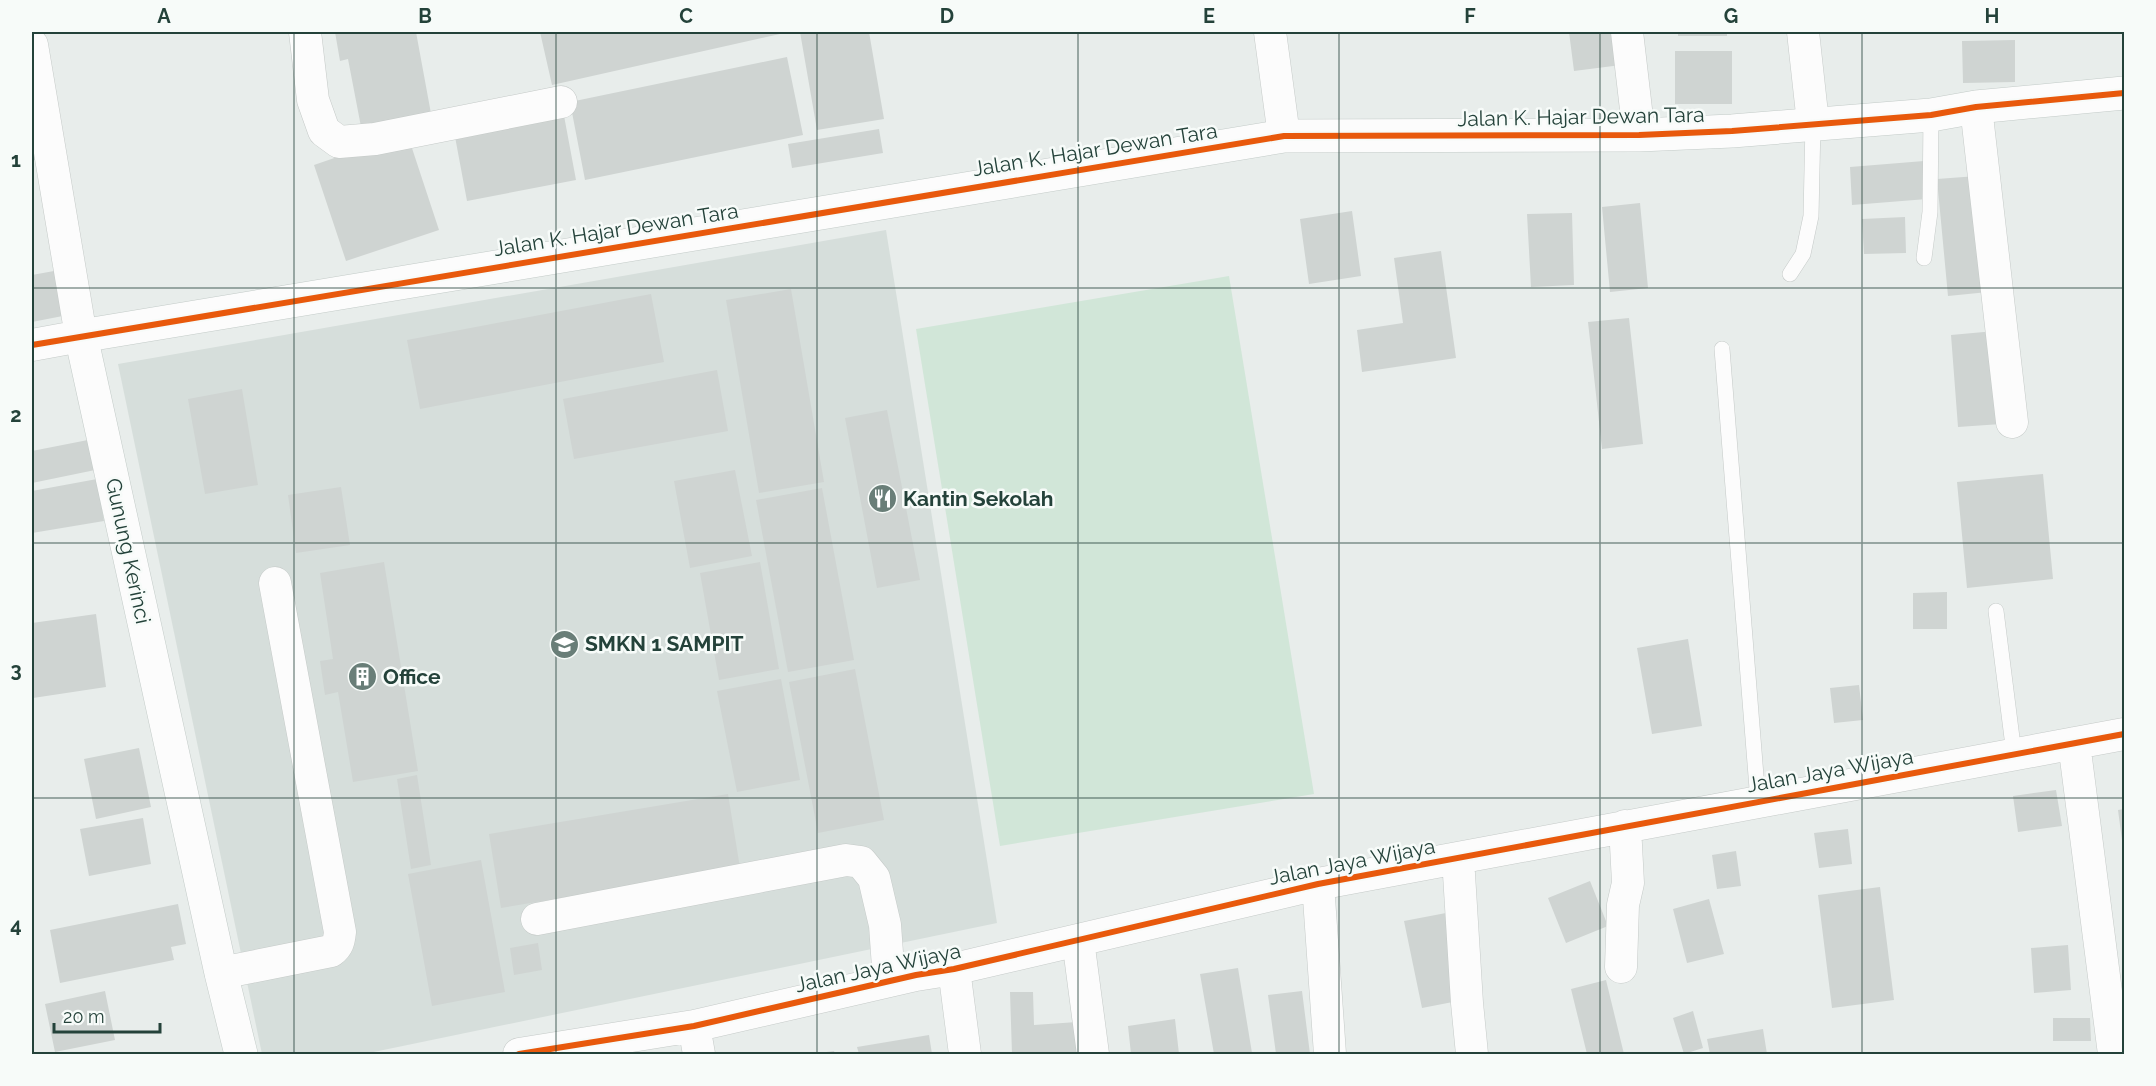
<svg xmlns="http://www.w3.org/2000/svg" width="2156" height="1086" viewBox="0 0 2156 1086" font-family="Raleway,sans-serif">
<style>
.built{fill:#d6dedb}
.green{fill:#d1e6d8}
.building{fill:#cfd4d2}
.lines{fill:none;stroke-linecap:round;stroke-linejoin:round}
.lane-casing{stroke:#c5cac8;stroke-width:16}
.street-casing{stroke:#c5cac8;stroke-width:33}
.secondary-casing{stroke:#c3cbc8;stroke-width:34}
.lane{stroke:#fcfcfc;stroke-width:15}
.street{stroke:#fcfcfc;stroke-width:32}
.secondary{stroke:#fcfcfc;stroke-width:33}
.cycleway-casing{stroke:#f7fbf9;stroke-width:10}
.cycleway{stroke:#e8590c;stroke-width:6}
.grid{fill:none;stroke:#24423a;stroke-width:1.5;stroke-opacity:0.55}
.labels{text-anchor:middle;stroke-width:5;stroke-linejoin:round;paint-order:stroke}
.street-label{font-size:21px;fill:#24423a;stroke:#f7fbf9}
.poi-label{font-size:21px;font-weight:bold;fill:#24423a;stroke:#f7fbf9;text-anchor:start}
.neatline{fill:none;stroke:#24423a;stroke-width:2}
.grid-label{font-size:20px;text-anchor:middle;font-weight:bold;fill:#24423a}
</style>
<rect width="100%" height="100%" fill="#e8edeb"/>
<path class="built" d="M886 230 997 923 364 1054H262L118 364Z"/>
<path class="green" d="M1229 276 1314 794 1000 846 916 329Z"/>
<path class="building" d="M335 32H416L432 119 362 132 348 59 340 61Z
M540 32H789L552 85Z
M800 32H869L884 119 817 130Z
M1569 32H1617L1621 65 1574 71Z
M1678 32H1727V36H1678Z
M1748 32H1775V33L1748 34Z
M2015 40V82L1963 83 1962 41Z
M1675 51H1732V104H1675Z
M787 57 803 135 585 180 570 102Z
M562 105 576 180 467 201 453 126Z
M879 129 883 153 792 168 788 144Z
M407 133 439 230 346 261 314 165Z
M33 143 36 160H32V144Z
M1924 161 1927 199 1852 205 1850 167Z
M1977 176 1988 292 1948 296 1937 179Z
M1640 203 1648 288 1610 292 1602 207Z
M1352 211 1361 276 1309 284 1300 219Z
M1572 213 1574 285 1531 287 1527 214Z
M1905 217 1906 253 1864 254 1862 219Z
M1441 251 1456 358 1362 372 1357 330 1403 323 1394 258Z
M65 269 73 314 32 322V275Z
M791 289 824 482 759 493 726 300Z
M651 294 664 362 420 409 407 340Z
M1629 318 1643 444 1602 449 1588 322Z
M1995 331 2001 424 1958 427 1951 335Z
M717 370 728 431 574 459 563 399Z
M242 389 258 485 205 494 188 399Z
M887 410 920 580 877 588 845 418Z
M93 439 100 469 32 483V451Z
M735 470 752 556 690 568 674 481Z
M2043 474 2053 579 1967 588 1957 482Z
M97 479 104 521 32 533V491Z
M341 487 350 545 296 553 288 495Z
M822 488 854 660 788 672 756 500Z
M384 562 418 771 353 782 338 692 325 695 320 661 333 659 320 573Z
M760 562 779 669 719 680 700 573Z
M1947 592V629H1913V593Z
M96 614 106 687 33 698 32 623Z
M1688 639 1702 726 1652 734 1637 648Z
M855 669 884 820 818 833 789 682Z
M781 679 800 780 737 792 717 691Z
M1859 685 1863 720 1834 723 1830 688Z
M139 748 151 807 96 819 84 759Z
M417 775 431 865 411 869 397 779Z
M2056 790 2062 826 2018 832 2013 796Z
M728 794 740 868 501 908 489 834Z
M2124 809V847L2123 848 2118 810Z
M143 818 151 864 89 876 80 829Z
M1848 829 1852 864 1819 868 1814 833Z
M1736 851 1741 886 1717 889 1712 855Z
M481 860 505 992 432 1006 408 874Z
M1590 881 1608 926 1566 943 1548 898Z
M1880 887 1894 1000 1832 1008 1818 895Z
M1709 899 1724 954 1687 963 1673 909Z
M178 904 186 944 171 947 174 960 60 983 50 930Z
M1446 913 1463 1000 1422 1008 1404 921Z
M538 943 542 970 514 975 510 948Z
M2068 945 2071 990 2034 993 2031 948Z
M1238 968 1252 1053 1214 1054 1200 974Z
M1606 980 1624 1054H1587L1571 989Z
M105 991 115 1040 55 1052 45 1004Z
M1302 991 1310 1054H1276L1268 995Z
M1010 992H1033L1034 1025 1077 1022 1078 1054H1012Z
M1693 1011 1703 1048 1684 1054 1673 1018Z
M2053 1018H2090L2091 1041H2053Z
M1175 1019 1179 1054H1131L1128 1026Z
M1763 1029 1767 1054H1710L1707 1039Z
M929 1035 932 1054H859L857 1047Z
M834 1051 835 1054H819V1053Z"/>
<g class="lines">
<defs>
<path id="lane" d="M1924 258 1930 212 1931 115
M1790 274 1803 254 1811 216 1813 123
M1722 349 1758 801
M1996 611 2014 754"/>
<path id="street" d="M305 32 313 100 324 131 339 142 375 139 561 102
M1270 32 1284 136
M1627 32 1639 135
M1803 32 1813 123
M32 45 81 336 32 345
M1976 107 2012 422
M2074 743 2114 1054
M1458 858 1467 1003 1472 1054
M1318 884 1330 1054
M537 919 846 860 861 862 874 878 885 925 889 981
M1078 940 1093 1054
M1621 967 1623 905 1628 883 1625 826
M954 969 965 1054
M221 973 331 951C338 946 339 941 340 932L275 583
M694 1026 699 1054
M519 1054 694 1026 916 975 954 969 1318 884 2124 734"/>
<path id="secondary" d="M241 1054 221 973 81 336 1284 136 1639 135 1732 131 1931 115 1976 107 2124 93"/>
</defs>
<use href="#lane" class="lane-casing"/>
<use href="#street" class="street-casing"/>
<use href="#secondary" class="secondary-casing"/>
<use href="#lane" class="lane"/>
<use href="#street" class="street"/>
<use href="#secondary" class="secondary"/>
<defs>
<path id="cycleway" d="M32 345 1284 136 1639 135 1732 131 1931 115 1976 107 2124 93
M519 1054 694 1026 916 975 954 969 1318 884 2124 734"/>
</defs>
<use href="#cycleway" class="cycleway-casing"/>
<use href="#cycleway" class="cycleway"/>
</g>
<path class="grid" d="M294 32V1054M556 32V1054M817 32V1054M1078 32V1054M1339 32V1054M1600 32V1054M1862 32V1054M32 288H2124M32 543H2124M32 798H2124"/>
<defs>
<symbol id="restaurant-disc" viewBox="-11 -11 22 22"><circle r="9.5" fill="#697e78" stroke="#f7fbf9"/><path d="M-5-6h1v4h1v-4h1v4h1v-4h1v5L-1.5 .5V6h-2V.5L-5-1ZM5-6V6H3V1.5H1.5Q1.5-4 5-6Z" fill="#fff"/></symbol>
<symbol id="school-disc" viewBox="-11 -11 22 22"><circle r="9.5" fill="#697e78" stroke="#f7fbf9"/><path d="M0-5L7-2L0 1L-7-2ZM-4 1L0 2.5L4 1V4Q0 6-4 4Z" fill="#fff"/></symbol>
<symbol id="building-disc" viewBox="-11 -11 22 22"><circle r="9.5" fill="#697e78" stroke="#f7fbf9"/><path d="M-4-6H4V6H1V3H-1V6H-4ZM-2.5-4.3h1.7v1.8h-1.7ZM.8-4.3h1.7v1.8H.8ZM-2.5-1h1.7V.8h-1.7ZM.8-1h1.7V.8H.8Z" fill="#fff"/></symbol>
</defs>
<g fill-rule="evenodd">
<use href="#restaurant-disc" x="866" y="482" width="33" height="33"/>
<use href="#school-disc" x="548" y="628" width="33" height="33"/>
<use href="#building-disc" x="346" y="660" width="33" height="33"/>
</g>
<g class="labels">
<g class="street-label">
<text transform="translate(1581 117) rotate(-1)" y="7">Jalan K. Hajar Dewan Tara</text>
<text transform="translate(1095 150) rotate(-9)" y="7">Jalan K. Hajar Dewan Tara</text>
<text transform="translate(616 230) rotate(-9)" y="7">Jalan K. Hajar Dewan Tara</text>
<text transform="translate(128 551) rotate(78)" y="7">Gunung Kerinci</text>
<text transform="translate(1830 771) rotate(-10)" y="7">Jalan Jaya Wijaya</text>
<text transform="translate(1352 862) rotate(-11)" y="7">Jalan Jaya Wijaya</text>
<text transform="translate(878 968) rotate(-12)" y="7">Jalan Jaya Wijaya</text>
</g>
<g class="poi-label">
<text x="903" y="506">Kantin Sekolah</text>
<text x="585" y="651">SMKN 1 SAMPIT</text>
<text x="383" y="684">Office</text>
</g>
</g>
<rect width="2156" height="1086" fill="none" stroke="#f7fbf9" stroke-width="66"/>
<path d="M54 1023v9h106v-9" fill="none" stroke="#24423a" stroke-width="3"/>
<text x="63" y="1023" font-size="18" fill="#24423a" stroke="#f7fbf9" stroke-width="4.5" paint-order="stroke">20 m</text>
<rect x="33" y="33" width="2090" height="1020" class="neatline"/>
<g class="grid-label">
<text x="164" y="23">A</text>
<text x="425" y="23">B</text>
<text x="686" y="23">C</text>
<text x="947" y="23">D</text>
<text x="1209" y="23">E</text>
<text x="1470" y="23">F</text>
<text x="1731" y="23">G</text>
<text x="1992" y="23">H</text>
<text x="16" y="167">1</text>
<text x="16" y="422">2</text>
<text x="16" y="677">3</text>
<text x="16" y="932">4</text>
</g>
</svg>
